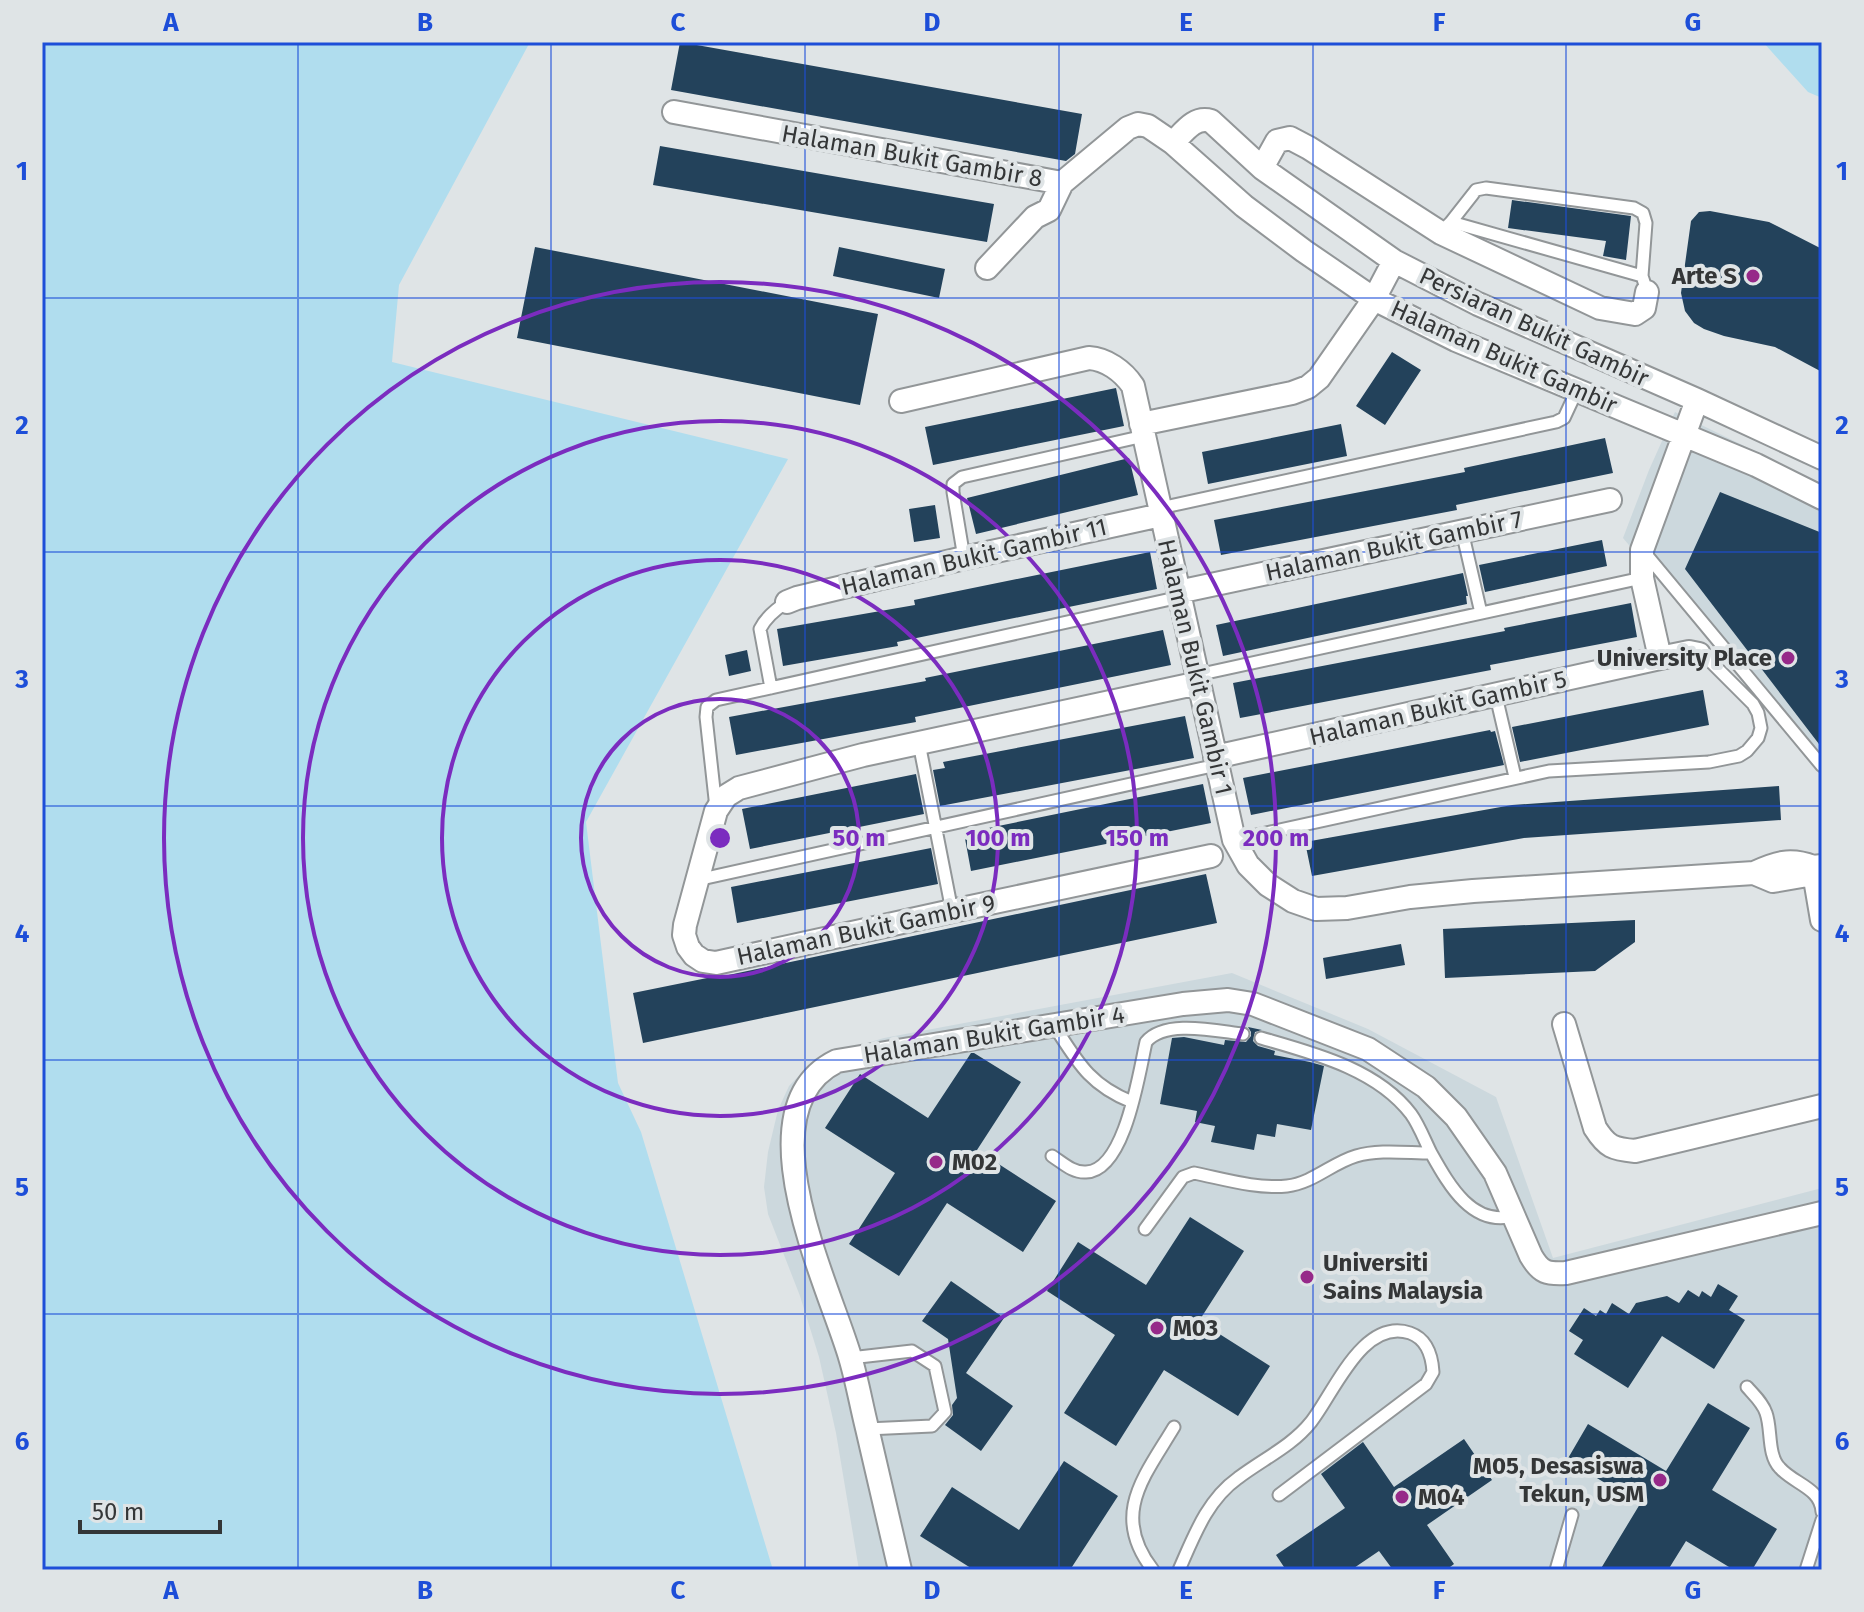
<svg xmlns="http://www.w3.org/2000/svg" width="1864" height="1612" viewBox="0 0 1864 1612" font-family="'Fira Sans',sans-serif">
<style>
.built{fill:#ccd8dd}
.green{fill:#b0ddee}
.building{fill:#23425b}
.lines{fill:none;stroke-linecap:round;stroke-linejoin:round}
.lane-casing{stroke:#929698;stroke-width:15}
.street-casing{stroke:#929698;stroke-width:26}
.lane{stroke:#fff;stroke-width:11}
.street{stroke:#fff;stroke-width:22}
.grid{fill:none;stroke:#1d4ed8;stroke-width:2;stroke-opacity:0.55}
.ring{fill:none;stroke:#7b2cbf;stroke-width:4}
.poi-dot{fill:#962989;stroke:#dfe4e6;stroke-width:3}
.labels{text-anchor:middle;stroke-width:8;stroke-linejoin:round;paint-order:stroke}
.street-label{font-size:24px;fill:#343637;stroke:#dfe4e6}
.poi-label{font-size:24px;font-weight:bold;fill:#343637;stroke:#dfe4e6;text-anchor:start}
.centre{fill:#7b2cbf;stroke:#dfe4e6;stroke-width:4}
.ring-label{font-size:24px;text-anchor:middle;font-weight:bold;fill:#7b2cbf;stroke:#dfe4e6;stroke-width:8;stroke-linejoin:round;paint-order:stroke}
.neatline{fill:none;stroke:#1d4ed8;stroke-width:3}
.grid-label{font-size:26px;text-anchor:middle;font-weight:bold;fill:#1d4ed8}
</style>
<rect width="100%" height="100%" fill="#dfe4e6"/>
<path class="built" d="M1675 412 1822 484V775L1623 538 1649 470Z
M1232 973 1368 1029 1496 1097 1553 1258 1822 1188V1570H859L836 1433 819 1357 800 1296 768 1214 764 1187 768 1152 778 1110 789 1086 816 1058 884 1038Z"/>
<path class="green" d="M42 42H530L399 285 392 362 788 459 586 822 618 1083 641 1132 773 1570H42Z
M1763 42H1822V98L1808 92Z"/>
<path class="building" d="M680 42 1082 114 1075 154 1066 161 671 90Z
M660 146 994 204 987 242 653 185Z
M1512 200 1631 216 1626 260 1603 256 1606 241 1508 228Z
M1710 211 1769 222 1822 249V372L1775 347 1724 336 1704 329 1694 323 1685 311 1681 293 1691 221 1699 212Z
M535 247 878 314 860 405 517 338Z
M839 247 945 269 939 298 833 276Z
M1392 352 1421 370 1385 425 1356 406Z
M1116 388 1124 426 933 465 925 427Z
M1341 424 1347 456 1208 484 1202 452Z
M1605 438 1613 473 1456 505 1457 510 1221 555 1214 520 1465 472 1464 468Z
M1129 458 1138 495 976 534 967 498Z
M1720 492 1822 533V748L1685 569Z
M935 505 940 538 914 542 909 509Z
M1602 540 1607 566 1485 592 1479 565Z
M1150 552 1157 589 897 642 898 646 783 666 777 629 915 605 914 600Z
M1463 573 1468 596H1466L1467 604 1223 656 1216 625Z
M1631 603 1637 637 1490 665 1491 670 1240 718 1233 683 1505 631 1504 628Z
M1163 630 1171 665 915 717 916 722 736 755 729 717 926 681 925 678Z
M747 650 751 671 729 676 725 655Z
M1703 690 1709 725 1520 762 1512 727Z
M1185 716 1194 758 940 806 933 770 945 768 943 762Z
M1490 730 1491 732 1495 731 1504 765 1251 815 1243 778Z
M916 774 924 814 750 849 742 809Z
M1203 784 1211 823 971 871 964 833Z
M1779 786 1781 820 1524 838 1312 876 1305 842 1512 805Z
M931 848 938 884 737 923 731 887Z
M1206 874 1217 923 643 1043 633 993 712 977H719Z
M1635 920V942L1595 971 1445 978 1443 929Z
M1401 944 1405 965 1326 979 1323 958Z
M1248 1027 1262 1030 1255 1032 1253 1041 1258 1046 1275 1051 1274 1055 1310 1062 1324 1066 1311 1130 1277 1124 1275 1137 1257 1134 1254 1150 1211 1142 1215 1126 1195 1122 1197 1111 1160 1104 1172 1038 1184 1037 1224 1045 1225 1040 1246 1042 1251 1036V1032Z
M971 1053H974L1021 1082 977 1150 1056 1201 1023 1252 947 1203 899 1276 849 1244 895 1173 825 1128 860 1074 928 1118Z
M1190 1217 1244 1251 1199 1321 1270 1366 1238 1416 1164 1370 1116 1446 1064 1413 1115 1335 1047 1291 1078 1242 1146 1285Z
M951 1281 1004 1318 966 1373 1013 1406 981 1451 945 1425 953 1415 952 1405 957 1398 948 1339 922 1321Z
M1718 1284 1738 1296 1729 1310 1745 1320 1714 1369 1662 1336 1628 1388 1574 1354 1583 1340 1569 1331 1584 1308 1596 1316 1600 1310 1606 1314 1612 1303 1629 1314 1636 1303 1667 1296 1679 1303 1688 1290 1699 1297 1702 1291 1711 1297Z
M1708 1403 1750 1428 1712 1490 1777 1529 1752 1570H1734L1686 1541 1668 1570H1600L1640 1504 1567 1460 1588 1424 1666 1471Z
M1464 1439 1492 1480 1427 1525 1454 1564 1446 1570H1393L1379 1551 1351 1570H1286L1276 1555 1345 1508 1321 1474 1363 1442 1394 1487Z
M1064 1461 1118 1496 1070 1570H974L920 1536 952 1487 1019 1530Z"/>
<g class="lines">
<defs>
<path id="lane" d="M1451 222 1473 194 1476 190 1486 188 1634 208 1643 213 1646 223 1642 276
M1447 226 1451 222 1642 276 1644 282
M1160 508 1556 422 1564 418 1577 390
M1462 531 1481 613
M1645 553 1822 766
M964 558 953 492V484L962 477 1144 436
M1197 675 1642 578
M771 688 760 629C766 617 776 609 787 602
M1496 696 1515 777
M919 743 952 911
M716 808 706 717 707 707 716 700 1180 597
M1234 840 1549 771 1709 762 1739 756 1747 751 1758 738 1761 728 1758 713 1753 704 1709 660 1699 654
M697 880 1217 765
M1053 1024C1077 1061 1089 1085 1132 1102
M1261 1038C1313 1053 1377 1069 1411 1114 1419 1125 1425 1141 1431 1153
M1052 1156C1063 1163 1073 1173 1086 1172 1125 1171 1139 1073 1146 1042 1165 1019 1216 1031 1243 1034
M1145 1229 1183 1177 1194 1173C1224 1179 1256 1189 1287 1186 1313 1183 1332 1163 1356 1156 1379 1149 1407 1153 1431 1153 1449 1185 1472 1227 1514 1216
M850 1358 912 1351 935 1366 945 1412 932 1426 867 1429
M1747 1387C1754 1395 1763 1403 1766 1413 1772 1429 1767 1455 1780 1468 1794 1484 1821 1488 1822 1512
M1153 1570C1110 1515 1144 1477 1174 1427
M1179 1570C1194 1536 1207 1500 1238 1478 1263 1459 1292 1446 1311 1422 1334 1393 1363 1317 1410 1333 1427 1339 1432 1356 1433 1372L1426 1384 1279 1495
M1556 1570 1572 1515
M1806 1570 1822 1520"/>
<path id="street" d="M674 112 1062 183
M1173 143C1184 132 1194 116 1211 121L1262 168 1394 261 1478 304 1697 400 1822 458
M1262 168 1277 141 1290 138 1309 148 1441 233 1600 308 1635 314 1644 308 1647 292
M987 268 1035 217 1049 210 1062 183 1128 128 1138 124 1148 126 1173 143 1244 206 1304 251 1374 299 1456 340 1756 465 1822 498
M901 401 1089 358C1106 359 1123 371 1133 386L1234 840 1248 865 1268 885 1293 901 1316 909 1347 908 1410 897 1473 891 1754 873C1776 863 1790 858 1813 867
M1141 424 1292 393 1308 387 1319 378 1374 299 1394 261
M1178 592 1610 500
M787 602 797 598 964 558 1161 515
M1660 658 1642 578V550L1697 400
M1199 683 863 755 739 788 726 796 716 811 685 925 684 935 688 947 694 955 703 961 716 963 952 911 1211 856
M1215 757 1660 658 1689 652 1699 654
M1813 867 1822 920
M1754 873 1773 881 1802 876 1813 867 1822 866
M1564 1024 1595 1128C1607 1147 1613 1149 1635 1151L1822 1106
M900 1570C889 1523 878 1475 867 1428 861 1404 857 1380 850 1357 829 1285 740 1108 837 1061L1183 1004 1228 1000 1253 1004 1368 1049 1426 1087 1456 1117 1495 1173 1531 1256C1541 1273 1547 1274 1566 1273L1822 1213"/>
</defs>
<use href="#lane" class="lane-casing"/>
<use href="#street" class="street-casing"/>
<use href="#lane" class="lane"/>
<use href="#street" class="street"/>
</g>
<path class="grid" d="M298 42V1570M551 42V1570M805 42V1570M1059 42V1570M1313 42V1570M1566 42V1570M42 298H1822M42 552H1822M42 806H1822M42 1060H1822M42 1314H1822"/>
<g class="ring">
<circle cx="720" cy="838" r="139"/>
<circle cx="720" cy="838" r="278"/>
<circle cx="720" cy="838" r="417"/>
<circle cx="720" cy="838" r="556"/>
</g>
<g class="poi-dot">
<circle cx="1753" cy="276" r="8"/>
<circle cx="1788" cy="658" r="8"/>
<circle cx="936" cy="1162" r="8"/>
<circle cx="1307" cy="1277" r="8"/>
<circle cx="1157" cy="1328" r="8"/>
<circle cx="1660" cy="1480" r="8"/>
<circle cx="1402" cy="1497" r="8"/>
</g>
<g class="labels">
<g class="street-label">
<text transform="translate(912 156) rotate(10)" y="8">Halaman Bukit Gambir 8</text>
<text transform="translate(1534 327) rotate(25)" y="8">Persiaran Bukit Gambir</text>
<text transform="translate(1504 357) rotate(24)" y="8">Halaman Bukit Gambir</text>
<text transform="translate(1394 546) rotate(-12)" y="8">Halaman Bukit Gambir 7</text>
<text transform="translate(974 557) rotate(-13)" y="8">Halaman Bukit Gambir 11</text>
<text transform="translate(1195 667) rotate(77)" y="8">Halaman Bukit Gambir 1</text>
<text transform="translate(1438 708) rotate(-13)" y="8">Halaman Bukit Gambir 5</text>
<text transform="translate(866 930) rotate(-12)" y="8">Halaman Bukit Gambir 9</text>
<text transform="translate(994 1035) rotate(-9)" y="8">Halaman Bukit Gambir 4</text>
</g>
<g class="poi-label">
<text x="1737" y="284" text-anchor="end">Arte S</text>
<text x="1772" y="666" text-anchor="end">University Place</text>
<text x="952" y="1170">M02</text>
<text x="1323" y="1271">Universiti<tspan x="1323" dy="28">Sains Malaysia</tspan></text>
<text x="1173" y="1336">M03</text>
<text x="1644" y="1474" text-anchor="end">M05, Desasiswa<tspan x="1644" dy="28">Tekun, USM</tspan></text>
<text x="1418" y="1505">M04</text>
</g>
</g>
<circle cx="720" cy="838" r="12" class="centre"/>
<g class="ring-label">
<text x="859" y="846">50 m</text>
<text x="998" y="846">100 m</text>
<text x="1137" y="846">150 m</text>
<text x="1276" y="846">200 m</text>
</g>
<rect width="1864" height="1612" fill="none" stroke="#dfe4e6" stroke-width="88"/>
<path d="M80 1520v12h140v-12" fill="none" stroke="#343637" stroke-width="4"/>
<text x="92" y="1520" font-size="24" fill="#343637" stroke="#dfe4e6" stroke-width="6" paint-order="stroke">50 m</text>
<rect x="44" y="44" width="1776" height="1524" class="neatline"/>
<g class="grid-label">
<text x="171" y="31">A</text>
<text x="425" y="31">B</text>
<text x="678" y="31">C</text>
<text x="932" y="31">D</text>
<text x="1186" y="31">E</text>
<text x="1439" y="31">F</text>
<text x="1693" y="31">G</text>
<text x="22" y="180">1</text>
<text x="1842" y="180">1</text>
<text x="22" y="434">2</text>
<text x="1842" y="434">2</text>
<text x="22" y="688">3</text>
<text x="1842" y="688">3</text>
<text x="22" y="942">4</text>
<text x="1842" y="942">4</text>
<text x="22" y="1196">5</text>
<text x="1842" y="1196">5</text>
<text x="22" y="1450">6</text>
<text x="1842" y="1450">6</text>
<text x="171" y="1599">A</text>
<text x="425" y="1599">B</text>
<text x="678" y="1599">C</text>
<text x="932" y="1599">D</text>
<text x="1186" y="1599">E</text>
<text x="1439" y="1599">F</text>
<text x="1693" y="1599">G</text>
</g>
</svg>
